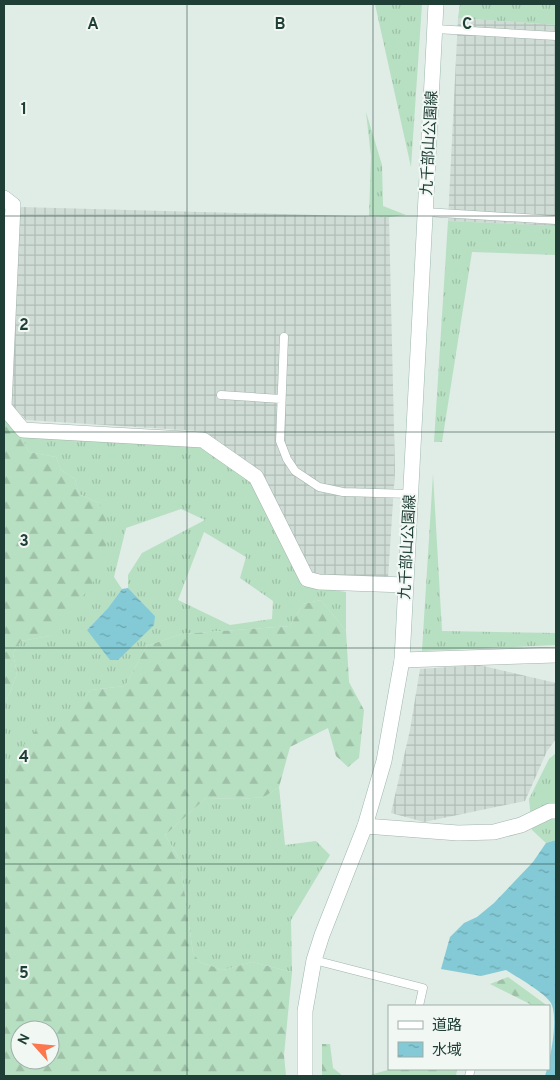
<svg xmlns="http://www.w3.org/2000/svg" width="560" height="1080" viewBox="0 0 560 1080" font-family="Overpass,'Noto Sans JP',sans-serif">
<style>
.industrial{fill:url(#industrial-grid)}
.grass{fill:url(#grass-tufts);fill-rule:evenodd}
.forest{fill:url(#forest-firs);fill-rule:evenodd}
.water{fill:url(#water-ripples)}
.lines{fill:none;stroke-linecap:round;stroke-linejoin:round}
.lane-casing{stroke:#a2b4ad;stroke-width:9}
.street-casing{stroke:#a2b4ad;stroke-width:16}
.secondary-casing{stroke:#9db9af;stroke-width:16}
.lane{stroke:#fff;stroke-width:8}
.street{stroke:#fff;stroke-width:15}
.secondary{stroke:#fff;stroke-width:15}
.grid{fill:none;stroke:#1f3e35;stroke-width:1;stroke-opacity:0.55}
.labels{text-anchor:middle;stroke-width:4;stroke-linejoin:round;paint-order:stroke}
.street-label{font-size:15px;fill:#1f3e35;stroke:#f1f8f4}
.grid-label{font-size:16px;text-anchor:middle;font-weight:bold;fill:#1f3e35;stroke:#f1f8f4;stroke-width:4;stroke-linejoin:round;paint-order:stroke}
</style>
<defs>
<pattern id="industrial-grid" width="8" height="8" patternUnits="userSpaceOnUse" patternTransform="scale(1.25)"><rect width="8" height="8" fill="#cedcd5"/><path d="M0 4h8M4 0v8" fill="none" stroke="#b0beb7"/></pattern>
<pattern id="grass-tufts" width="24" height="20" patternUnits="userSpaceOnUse" patternTransform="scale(1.25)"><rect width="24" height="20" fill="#b7dfc1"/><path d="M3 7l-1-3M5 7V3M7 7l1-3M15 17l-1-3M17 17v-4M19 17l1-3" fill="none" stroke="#9dc0a6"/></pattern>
<pattern id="forest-firs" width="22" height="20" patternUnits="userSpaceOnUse" patternTransform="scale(1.25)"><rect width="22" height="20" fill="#b7dfc1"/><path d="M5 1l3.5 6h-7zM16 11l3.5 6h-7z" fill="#9dc0a6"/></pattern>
<pattern id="water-ripples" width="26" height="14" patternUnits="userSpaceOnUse" patternTransform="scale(1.25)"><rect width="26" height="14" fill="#83cad6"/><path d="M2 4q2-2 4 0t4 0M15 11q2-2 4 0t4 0" fill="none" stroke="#6ba5ae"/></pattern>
</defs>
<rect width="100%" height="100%" fill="#e0ece6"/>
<path class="industrial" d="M458 18 556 25V226L448 221Z
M20 207 389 217 395 471 388 578 313 575 260 470 199 431 26 420 8 401Z
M479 665 556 683V739L547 751 525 801 424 822 391 813 410 730 420 669Z"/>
<path class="grass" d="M375 4H422L411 167Z
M460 4H556V25L458 18Z
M366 112 382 165 383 206 406 215 389 217 369 216 371 156Z
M448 221 556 226V255L472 252 442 442H434Z
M20 435 199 444 252 484 302 585 346 592V631L321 600 303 604 290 626 181 634 147 646 125 686 90 690 71 722 10 762 7 780 4 781V707L17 674 13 653 21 641 50 636 99 503 79 494 75 479 61 470 56 457 29 452ZM181 509 205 520 142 553 128 575V588L155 616 87 630 108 608 122 589 114 577 126 528ZM204 532 246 557 240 578 273 601 272 619 230 625 178 600Z
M433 474 442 631 556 633V645L422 651Z
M556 753V840L546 843 532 830 529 799 549 759Z
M279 787 285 845 316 841 330 855 291 920 292 972 252 962 223 970 200 962 193 953 180 860 165 835 206 798 239 799 264 797Z"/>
<path class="forest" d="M4 416 20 435 29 452 56 457 61 470 75 479 79 494 99 503 106 520V551L92 585 50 636 21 641 13 653 17 674 4 707Z
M321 600 346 631 349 682 364 710 359 758 348 767 336 756 328 728 290 747 279 787 264 797 239 799 206 798 165 835 180 860 193 953 200 962 223 970 252 962 292 972 284 1055 286 1076H4V781L7 780 10 762 41 724 71 721 90 690 125 686 147 646 181 634 290 626 303 604ZM20 1030H50V1060H20Z
M508 977 545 1004 546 1006H530V1004L490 984Z
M322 1044H330L333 1068 343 1076H322Z
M391 1069H457L456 1076H367Z"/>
<path class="water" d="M128 588 155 616 154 625 118 660H110L87 630 108 608 122 589Z
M556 840V1076H545C550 1062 559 1018 551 1003 545 993 517 977 506 970L481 976 441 969 450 937 464 923 477 917 494 903 533 862 546 843Z"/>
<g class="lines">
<defs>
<path id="lane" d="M435 29 556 36
M425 212 556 220
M284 337 280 441 287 459 295 471 319 487 343 492 410 494
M221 395 281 399
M314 960 423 988 419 1006
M469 1076 471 1069"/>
<path id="street" d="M4 198 13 205 4 407 23 430 203 440 256 477 307 579 319 582 405 585
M402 660 556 655
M365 826 458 833 494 832 521 825 550 811H556"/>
<path id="secondary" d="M305 1076V1011L314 960 322 935 365 826 384 761 402 660 436 4"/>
</defs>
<use href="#lane" class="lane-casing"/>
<use href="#street" class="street-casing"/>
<use href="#secondary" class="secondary-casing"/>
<use href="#lane" class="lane"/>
<use href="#street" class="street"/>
<use href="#secondary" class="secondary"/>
</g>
<path class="grid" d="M187 4V1076M373 4V1076M4 216H556M4 432H556M4 648H556M4 864H556"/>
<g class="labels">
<g class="street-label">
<text transform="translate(429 143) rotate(-87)" y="5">九千部山公園線</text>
<text transform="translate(407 547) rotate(-87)" y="5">九千部山公園線</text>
</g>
</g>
<g class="grid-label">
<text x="93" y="29">A</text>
<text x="280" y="29">B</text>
<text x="467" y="29">C</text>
<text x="24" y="114">1</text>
<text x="24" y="330">2</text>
<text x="24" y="546">3</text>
<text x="24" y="762">4</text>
<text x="24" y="978">5</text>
</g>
<rect width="560" height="1080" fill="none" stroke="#1f3e35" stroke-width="10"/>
<rect x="388" y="1005" width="162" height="65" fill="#f1f8f4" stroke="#9daea8"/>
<rect x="398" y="1021" width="25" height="8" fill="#ffffff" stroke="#9daea8"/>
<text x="432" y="1030" font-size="15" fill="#1f3e35">道路</text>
<rect x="398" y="1042" width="25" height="15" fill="url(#water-ripples)" stroke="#9daea8"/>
<text x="432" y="1055" font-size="15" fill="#1f3e35">水域</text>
<g transform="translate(35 1045) rotate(297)"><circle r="24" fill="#f1f8f4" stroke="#9daea8"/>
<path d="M0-4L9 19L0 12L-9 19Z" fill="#fc764e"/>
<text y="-8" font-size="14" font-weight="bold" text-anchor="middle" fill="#1f3e35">N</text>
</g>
</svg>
